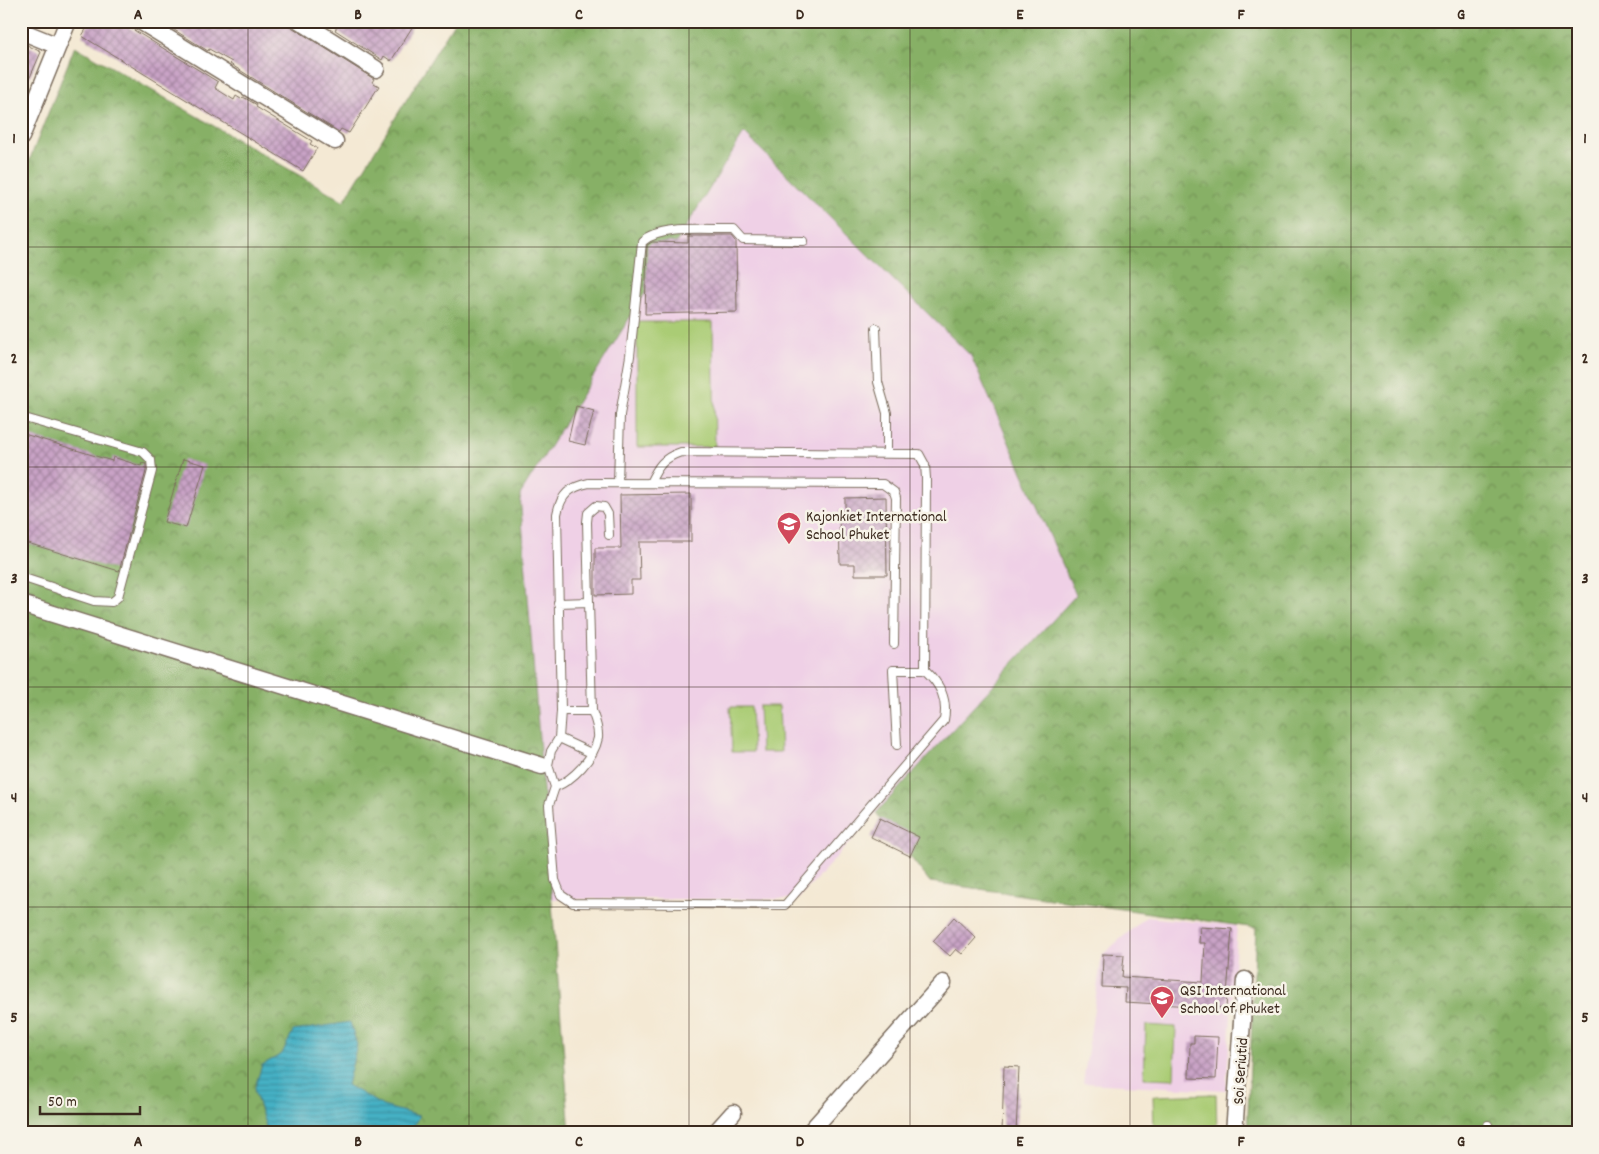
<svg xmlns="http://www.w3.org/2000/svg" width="1599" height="1154" viewBox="0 0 1599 1154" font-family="Dekko,sans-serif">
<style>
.built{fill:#efd0e6}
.grass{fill:#aacc74;stroke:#727b49}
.forest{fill:url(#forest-crowns);stroke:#616d42}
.water{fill:url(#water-rules);stroke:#406d71}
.building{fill:url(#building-cross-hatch)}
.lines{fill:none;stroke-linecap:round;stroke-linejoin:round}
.service-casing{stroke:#7c6d5e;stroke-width:10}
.minor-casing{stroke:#7c6d5e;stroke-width:19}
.service{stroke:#fff;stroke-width:8}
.minor{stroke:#fff;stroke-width:16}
.grid{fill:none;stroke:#3b2a1e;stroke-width:1;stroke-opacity:0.55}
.labels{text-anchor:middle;stroke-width:5;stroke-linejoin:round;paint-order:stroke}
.poi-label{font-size:16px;fill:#3b2a1e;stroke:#f7f3e8;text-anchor:start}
.street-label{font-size:16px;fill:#3b2a1e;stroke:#f7f3e8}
.neatline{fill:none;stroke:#3b2a1e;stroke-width:2}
.grid-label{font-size:16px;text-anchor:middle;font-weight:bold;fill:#3b2a1e}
</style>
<defs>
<pattern id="forest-crowns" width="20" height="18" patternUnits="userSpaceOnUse" patternTransform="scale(1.25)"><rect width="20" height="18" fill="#87b066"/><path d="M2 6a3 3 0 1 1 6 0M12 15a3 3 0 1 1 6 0" fill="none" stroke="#708f53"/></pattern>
<pattern id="water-rules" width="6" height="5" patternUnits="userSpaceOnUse" patternTransform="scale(1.25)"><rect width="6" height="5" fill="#45b0c4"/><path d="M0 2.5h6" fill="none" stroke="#3b8f9f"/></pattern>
<pattern id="building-cross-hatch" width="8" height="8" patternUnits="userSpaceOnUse" patternTransform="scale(1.25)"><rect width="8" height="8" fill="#c9a3c6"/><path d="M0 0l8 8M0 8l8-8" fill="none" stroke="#a485a0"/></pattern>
</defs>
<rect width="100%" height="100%" fill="#f7f3e8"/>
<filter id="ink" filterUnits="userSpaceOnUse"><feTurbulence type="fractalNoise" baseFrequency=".02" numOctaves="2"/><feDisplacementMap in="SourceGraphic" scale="10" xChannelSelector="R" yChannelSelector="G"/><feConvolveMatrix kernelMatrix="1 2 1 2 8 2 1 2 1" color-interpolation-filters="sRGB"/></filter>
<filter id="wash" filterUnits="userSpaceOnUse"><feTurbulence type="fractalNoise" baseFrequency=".0096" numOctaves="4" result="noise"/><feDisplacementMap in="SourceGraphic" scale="20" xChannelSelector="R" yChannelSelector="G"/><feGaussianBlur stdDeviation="1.12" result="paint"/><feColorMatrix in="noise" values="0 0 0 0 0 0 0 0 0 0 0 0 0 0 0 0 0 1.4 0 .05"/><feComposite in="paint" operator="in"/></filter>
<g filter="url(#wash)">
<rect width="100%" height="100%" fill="#f4e9d4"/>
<path class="built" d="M744 133 971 356 1076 595 798 899H552L520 495Z
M1146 917 1237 926 1226 1090 1083 1083 1102 955Z"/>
<path class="grass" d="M637 322H713L715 447H637Z
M779 706 781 752H761L759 706Z
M730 707H751L753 752H732Z
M1146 1025 1176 1027 1174 1079 1144 1078Z
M1216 1094 1217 1133H1154L1153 1096Z"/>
<path class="forest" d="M455 21H1578V1133H1247L1256 928 930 882 876 813 1076 595 971 356 744 133 520 495 570 1133H21V181L75 46 344 201Z"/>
<path class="water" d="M350 1022 357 1045 347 1085 383 1106 419 1116 410 1133H264L267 1130 254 1090 262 1065 282 1054 293 1031Z"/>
<g id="blocks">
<path class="building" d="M91 21H119L218 82 215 88 234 100 236 96 241 99 243 97 257 105 256 107 312 141 310 144 317 148 303 171 82 36Z
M160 21H282L374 79 372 82 379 86 349 133 341 129 339 132 230 64 232 62 209 49 208 51Z
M341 21H416L391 61 384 56 382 60 335 30Z
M21 42 41 52 21 98Z
M688 236H732L736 241 737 312 645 314 647 245 652 242 688 243Z
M576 406 594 411 585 445 568 441Z
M21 433 112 461 113 457 141 466 142 463 146 464V471L119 571 21 541Z
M183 459 205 465 186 528 164 522Z
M691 494V542H639L640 580H631V594L595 595V548H621L620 495Z
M886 497 887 575H855V564H840L839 511H845V498Z
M880 818 919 837 910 856 871 837Z
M954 917 976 938 962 954 956 949 950 956 933 941Z
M1200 927 1232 929 1226 1008 1125 1002 1126 988 1102 987 1103 954 1124 955 1122 977 1203 982 1205 943H1199Z
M1194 1036 1218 1037 1216 1079 1189 1078 1190 1043H1194Z
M1004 1066 1019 1067 1016 1133H1002Z"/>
</g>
</g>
<g filter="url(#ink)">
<use href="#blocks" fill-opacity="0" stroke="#7c6d5e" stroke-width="1"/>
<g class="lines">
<defs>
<path id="service" d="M876 328 878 382 887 413V453
M21 417 143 452 151 460 152 471 118 597 112 602 94 601 21 577
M618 483 620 415 630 356 642 242C660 225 709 231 734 230L743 240 804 241
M589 602 587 522 588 513 596 506 604 507 608 514 609 535
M558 603 589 602 592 711
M561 711 557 514C561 494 570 487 589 483L883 484 894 492 896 498 894 644
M561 711H592C595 719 599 729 598 738 594 758 573 780 555 787L548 765 551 751 559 738Z
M559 738 591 753
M897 745 893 670H925
M555 787 549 805 555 880 561 895 573 903 785 905 944 720C948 699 940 684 925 670L926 478 925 465 919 454 681 452C663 458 658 466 650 483
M1488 1125V1133"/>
<path id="minor" d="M140 21 335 141
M300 21 376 69
M21 31 58 46
M21 137 68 21
M21 604 542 766
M715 1133 733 1113
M809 1133 943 983
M1234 1133 1245 980"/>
</defs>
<use href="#service" class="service-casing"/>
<use href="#minor" class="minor-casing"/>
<use href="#service" class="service"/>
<use href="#minor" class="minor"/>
</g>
</g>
<path class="grid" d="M248 21V1133M469 21V1133M689 21V1133M910 21V1133M1130 21V1133M1351 21V1133M21 247H1578M21 467H1578M21 687H1578M21 907H1578"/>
<defs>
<symbol id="school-pin" viewBox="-11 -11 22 30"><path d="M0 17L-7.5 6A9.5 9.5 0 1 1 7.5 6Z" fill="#d1495b" stroke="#f7f3e8"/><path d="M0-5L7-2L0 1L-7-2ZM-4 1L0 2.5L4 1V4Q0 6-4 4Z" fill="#fff"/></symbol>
</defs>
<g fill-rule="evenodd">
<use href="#school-pin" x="775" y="510" width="28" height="38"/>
<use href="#school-pin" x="1148" y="984" width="28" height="38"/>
</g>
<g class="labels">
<g class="poi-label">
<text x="806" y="521">Kajonkiet International<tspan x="806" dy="18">School Phuket</tspan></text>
<text x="1180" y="995">QSI International<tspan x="1180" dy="18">School of Phuket</tspan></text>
</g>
<g class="street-label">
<text transform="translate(1239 1071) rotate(-86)" y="6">Soi Seriutid</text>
</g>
</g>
<rect width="1599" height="1154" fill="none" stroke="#f7f3e8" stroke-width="55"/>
<path d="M40 1106v8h100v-8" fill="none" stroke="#3b2a1e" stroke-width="2.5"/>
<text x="48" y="1106" font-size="15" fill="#3b2a1e" stroke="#f7f3e8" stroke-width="4" paint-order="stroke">50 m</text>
<rect x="28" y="28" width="1544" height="1098" class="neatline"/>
<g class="grid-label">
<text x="138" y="19">A</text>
<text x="358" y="19">B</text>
<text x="579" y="19">C</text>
<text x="800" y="19">D</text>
<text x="1020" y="19">E</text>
<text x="1241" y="19">F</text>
<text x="1461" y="19">G</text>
<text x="14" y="143">1</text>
<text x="1585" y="143">1</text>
<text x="14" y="363">2</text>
<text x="1585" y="363">2</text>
<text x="14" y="583">3</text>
<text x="1585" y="583">3</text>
<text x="14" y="802">4</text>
<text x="1585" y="802">4</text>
<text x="14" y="1022">5</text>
<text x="1585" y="1022">5</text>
<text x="138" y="1146">A</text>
<text x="358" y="1146">B</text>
<text x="579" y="1146">C</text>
<text x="800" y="1146">D</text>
<text x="1020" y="1146">E</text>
<text x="1241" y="1146">F</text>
<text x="1461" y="1146">G</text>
</g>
</svg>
